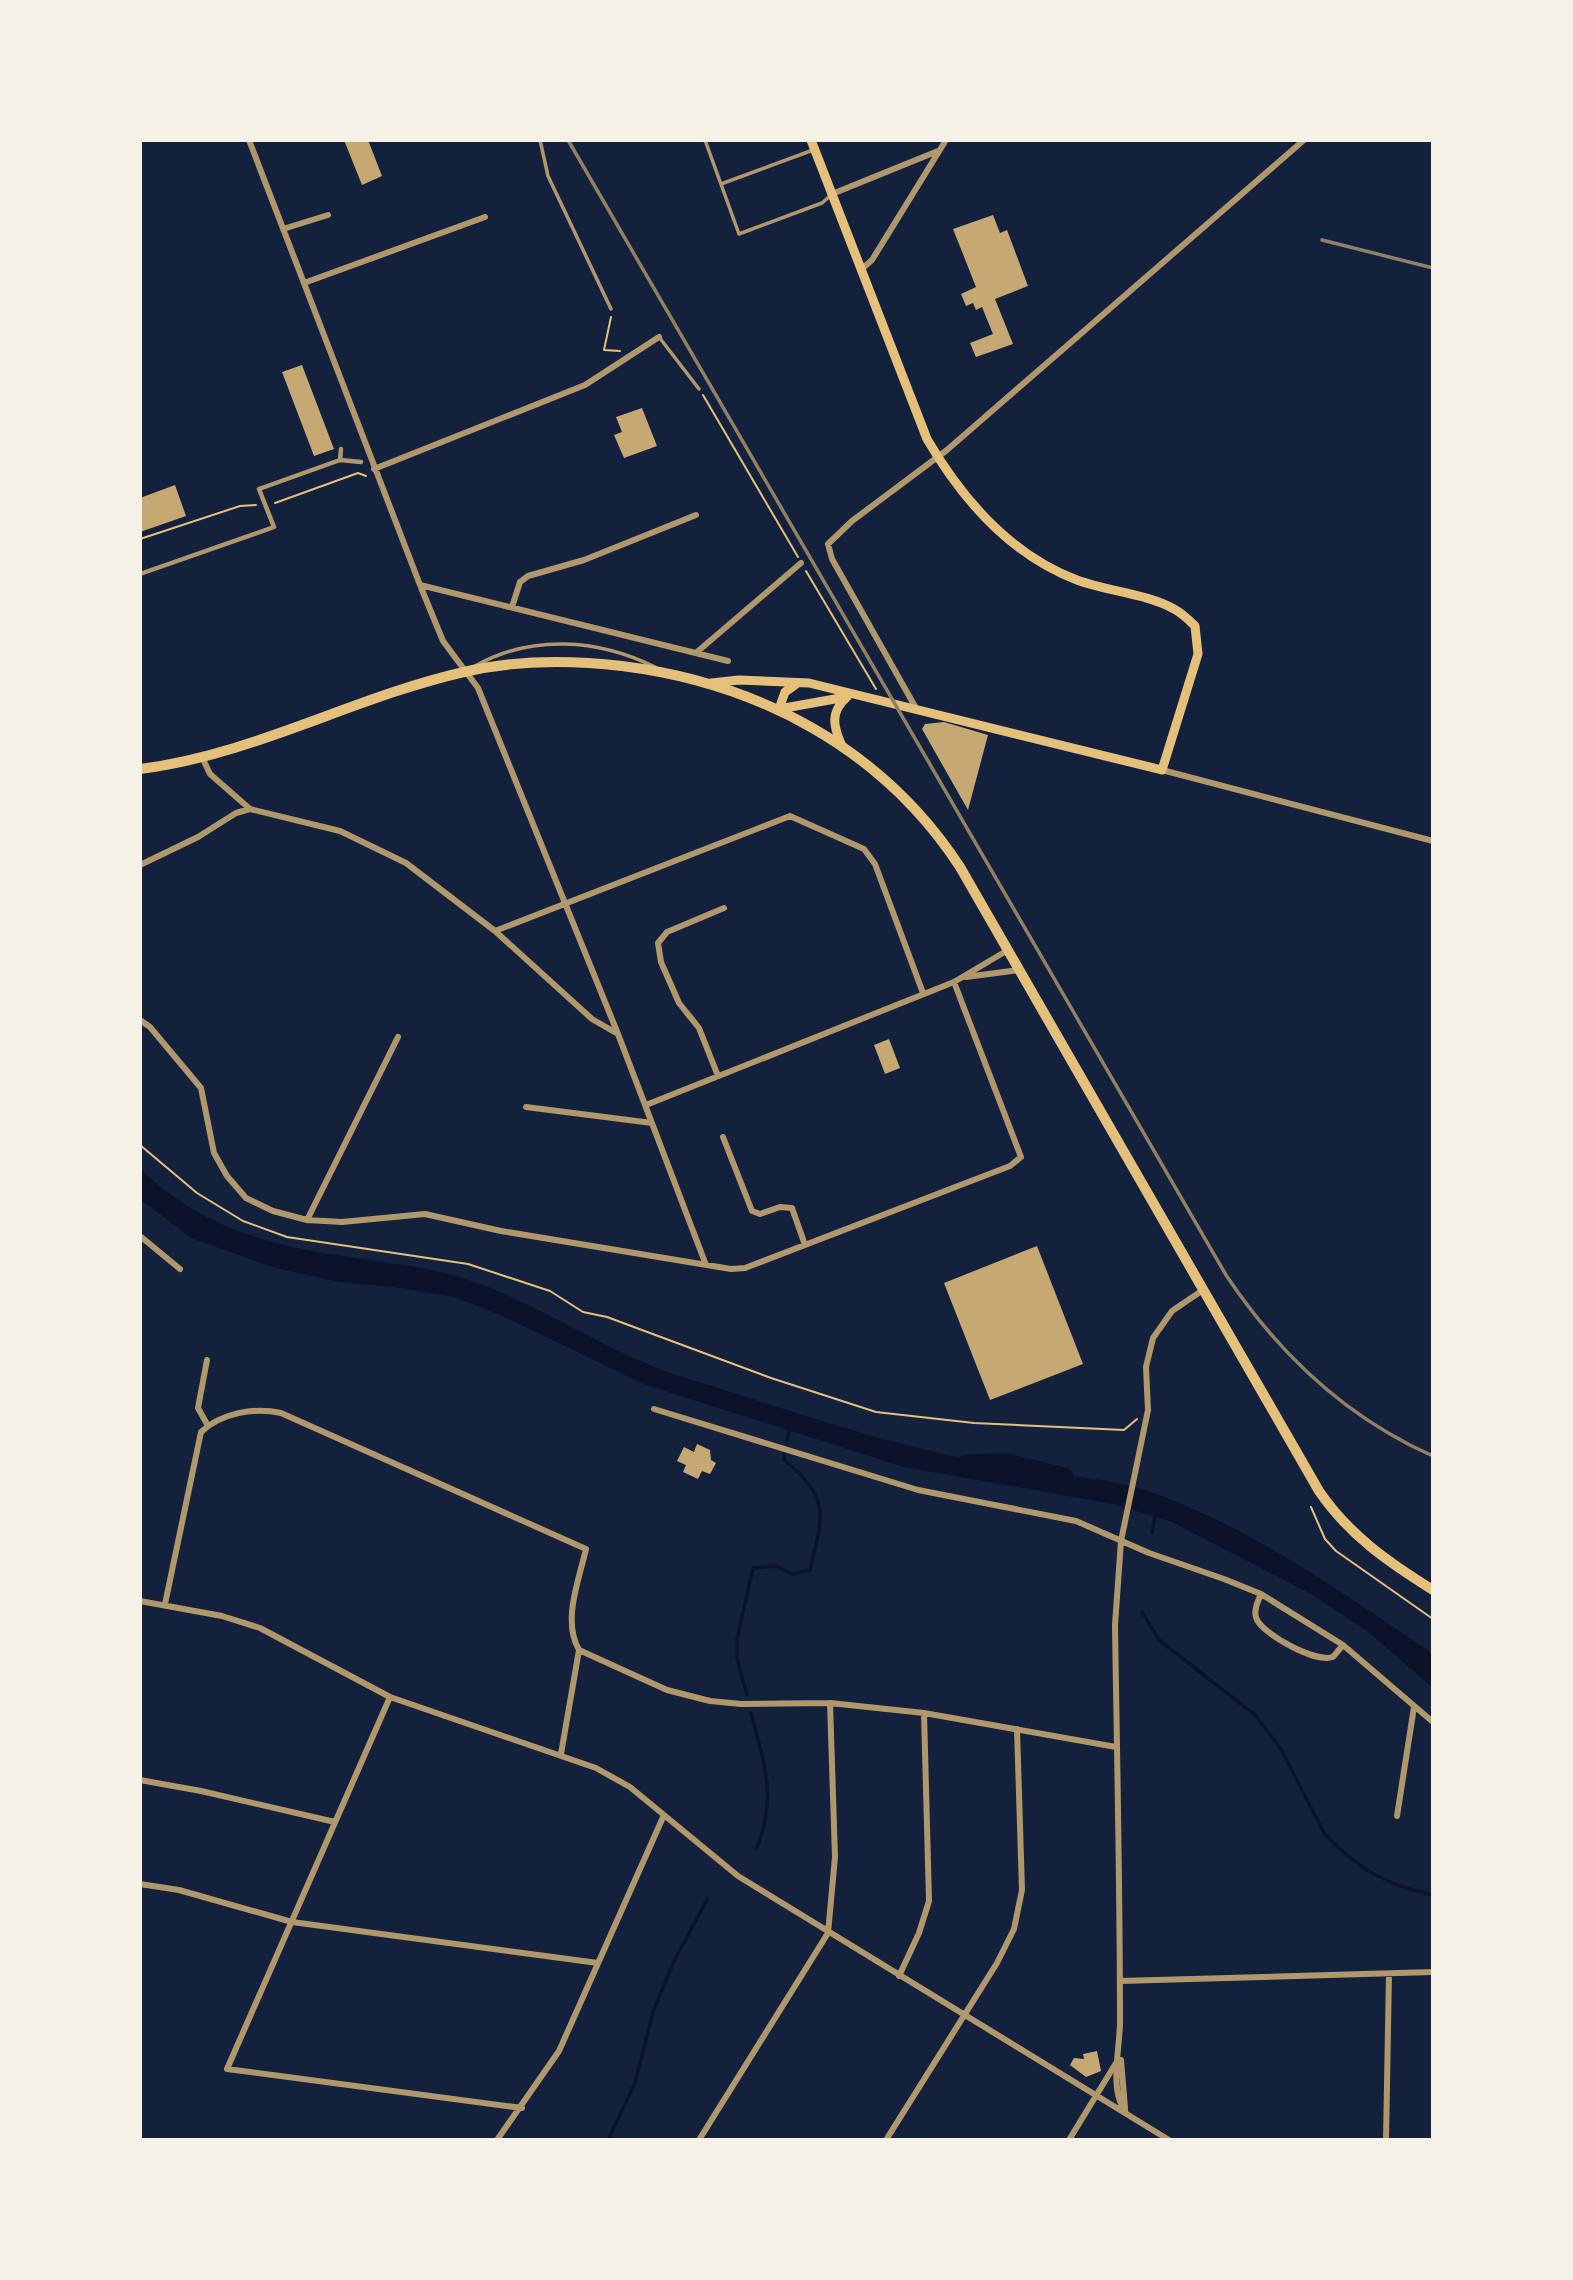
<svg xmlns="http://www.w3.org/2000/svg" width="1573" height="2280" viewBox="0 0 1573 2280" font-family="'Space Grotesk',sans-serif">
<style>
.water{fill:#0b132b}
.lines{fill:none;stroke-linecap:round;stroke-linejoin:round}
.stream{stroke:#0b132b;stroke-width:3.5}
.river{stroke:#0b132b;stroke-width:19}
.building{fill:#c6a872}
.path{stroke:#e5c07b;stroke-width:2}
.service{stroke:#b1986c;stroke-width:3.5}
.pedestrian{stroke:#b1986c;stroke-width:4.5}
.minor{stroke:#b1986c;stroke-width:6}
.secondary{stroke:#e5c07b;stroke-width:9}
.primary{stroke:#e5c07b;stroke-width:10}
.rail{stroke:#918062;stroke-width:3.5}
</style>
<rect width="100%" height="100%" fill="#14213d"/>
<path class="water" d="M140 1168C199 1227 268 1245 349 1257 388 1264 428 1266 466 1279 542 1304 607 1353 683 1377 764 1402 844 1430 926 1450 955 1457 986 1463 1015 1468 1061 1476 1109 1477 1154 1493 1249 1527 1350 1597 1433 1654V1688L1366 1630 1309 1593 1172 1522 1113 1504 904 1467 643 1384 509 1319 455 1297 393 1287 339 1282 275 1268 230 1252 191 1238 140 1199Z"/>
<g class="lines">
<path class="stream" d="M787 1440 790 1428
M1152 1533 1155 1515
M1142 1612 1159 1640 1255 1715 1281 1749 1324 1833C1357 1869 1386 1885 1433 1895
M747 1695 737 1659V1639L753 1568 776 1566 792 1574 810 1570C823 1516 831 1498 784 1460V1451
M751 1713C764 1764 778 1798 756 1849
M608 2140 635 2083 653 2012 674 1961 708 1898"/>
<path class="river" d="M966 1464 1007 1463 1064 1477"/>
</g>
<path class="building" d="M344 140H368L382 176 362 185Z
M993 215 1000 233 1007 230 1028 286 995 299 1013 344 976 357 970 343 993 334 982 307 976 310 973 303 966 306 961 294 976 287 953 229Z
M302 365 334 449 314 456 282 372Z
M642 408 657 446 624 458 614 435 622 432 616 417Z
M175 485 186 516 140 532V498Z
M944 722 988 735 968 810 922 729 925 724Z
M889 1039 900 1068 885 1074 874 1045Z
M1037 1246 1083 1364 990 1400 944 1283Z
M697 1444 710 1450 711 1460 716 1463 710 1474 702 1471 698 1479 683 1472 686 1465 677 1461 684 1447 694 1452Z
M1097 2051 1101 2071 1086 2077 1070 2065 1074 2058 1084 2059 1083 2054Z"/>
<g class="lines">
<path class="path" d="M611 317 604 350 620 351
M703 395 798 557
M275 503 358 473 366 476
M140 539 240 506 256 505
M806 571 876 689
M140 1145 197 1193 243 1221 287 1237 468 1264 550 1291 583 1312 607 1317 771 1378 876 1412 974 1423 1124 1430 1137 1419
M1311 1507 1325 1539 1336 1551 1433 1619"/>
<path class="service" d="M540 140 548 176 611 309
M705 140 739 234 822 203 831 195
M721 184 813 150
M659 337 699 389
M475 666C532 634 598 639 655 667"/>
<path class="pedestrian" d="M340 460 361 462
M140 574 274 527 259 489 340 460 341 449"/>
<path class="minor" d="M249 140 420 585 443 641 478 688 618 1034 706 1265
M832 194 938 151
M283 229 328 215
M863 268 872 260 946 140
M304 283 485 217
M374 469 585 385 659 337
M420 585 728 661
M512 607 520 582 528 576 584 560 696 515
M697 652 801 563
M917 710 832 559 828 544 852 521 947 450 1304 140
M202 757 210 774 250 809 340 831 406 863 495 931 592 1019 618 1034
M1162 770 1433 841
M140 865 198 837 236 813 250 809
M495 931 790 816 864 849 875 864 923 993
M966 977 1019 970
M140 1020 150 1027 201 1088 214 1153 227 1176 246 1198 273 1211 307 1220 342 1222 425 1214 501 1231 731 1269 745 1268 1010 1166 1021 1157 954 982
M718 1076 699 1028 679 1003 661 962 658 943 667 932 724 908
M646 1105 954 982 1008 950
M526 1107 652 1123
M723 1137 752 1211 760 1214 780 1207 792 1208 805 1245
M307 1220 398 1037
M140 1236 180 1269
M207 1360 198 1408 208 1426
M654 1409 918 1490 1076 1521 1149 1553 1224 1579 1261 1594 1343 1645 1433 1722
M1261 1594C1257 1603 1253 1612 1257 1620 1266 1636 1316 1663 1333 1657L1343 1645
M140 1601 222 1616 260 1628 390 1697 596 1768 630 1787 738 1876 1169 2140
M165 1604 201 1432C221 1413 254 1407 281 1413L586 1549C579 1580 562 1621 579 1650L667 1690 710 1701 741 1704 830 1703 924 1713 1116 1747
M390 1697 227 2069 522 2108
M561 1754 579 1650
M140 1780 201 1791 335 1822
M1397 1816 1414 1707
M140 1884 179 1890 292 1922 598 1963
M899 1976 919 1933 929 1901 924 1713
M1120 1981 1433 1972
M1121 2060 1125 2108
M1125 2111C1109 2090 1120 2047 1120 2022 1120 1889 1117 1757 1115 1625L1121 1541 1148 1410 1146 1367 1153 1338 1172 1311 1203 1290
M497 2140 559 2051 664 1815
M699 2140 828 1933 835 1857 830 1703
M886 2140 997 1963 1014 1929 1022 1890 1017 1729
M1069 2140 1116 2063
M1386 2140 1389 1974"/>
<path class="secondary" d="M711 683 739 680 809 683 1162 770 1198 654 1195 626C1189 620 1182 613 1174 609 1148 594 1106 591 1077 580 1011 555 962 499 927 439L811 140
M795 685 785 692 779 709 846 697
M842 746C833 726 830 712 847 697"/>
<path class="primary" d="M140 769C253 755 354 697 464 672 515 660 569 660 622 666 759 683 883 749 960 867L1319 1491C1349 1535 1388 1562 1433 1590"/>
<path class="rail" d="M568 140 1226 1275C1278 1353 1347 1418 1433 1456
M1322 240 1433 268"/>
</g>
<rect width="1573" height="2280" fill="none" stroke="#f6f1e7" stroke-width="284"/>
</svg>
